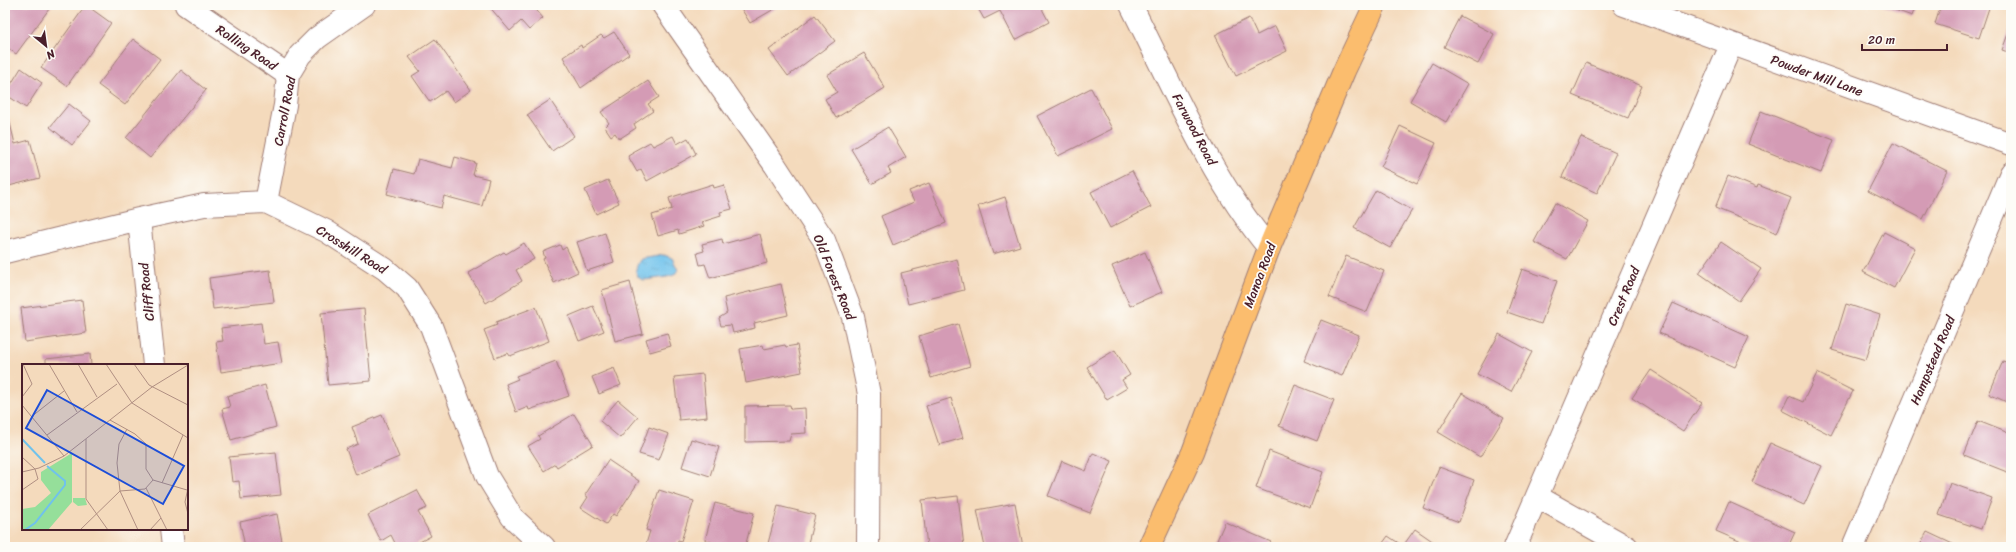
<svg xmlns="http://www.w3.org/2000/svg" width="2016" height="552" viewBox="0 0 2016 552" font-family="Sriracha,sans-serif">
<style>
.water{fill:url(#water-ripples);stroke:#5d708c}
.building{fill:#d49bb5}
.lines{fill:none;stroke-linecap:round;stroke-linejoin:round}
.minor-casing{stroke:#9f7c74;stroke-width:24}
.major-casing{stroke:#9f7c74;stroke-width:24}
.minor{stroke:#fff;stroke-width:22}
.major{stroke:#fbbd6e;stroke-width:22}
.labels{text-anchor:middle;stroke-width:3.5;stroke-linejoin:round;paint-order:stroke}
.street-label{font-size:13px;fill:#4a1f2b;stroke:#fdfcf7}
.inset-river{fill:none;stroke:#70c2ec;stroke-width:2}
.inset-road{fill:none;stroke:#b08f82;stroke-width:1}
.view{fill:#1d4ed8;fill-opacity:0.15;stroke:#1d4ed8;stroke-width:2}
.inset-edge{fill:none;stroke:#4a1f2b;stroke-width:2}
</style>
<defs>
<pattern id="water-ripples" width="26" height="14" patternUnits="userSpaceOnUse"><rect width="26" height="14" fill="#70c2ec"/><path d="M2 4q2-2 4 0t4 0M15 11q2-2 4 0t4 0" fill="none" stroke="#62a6cb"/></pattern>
</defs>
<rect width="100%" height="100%" fill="#fdfcf7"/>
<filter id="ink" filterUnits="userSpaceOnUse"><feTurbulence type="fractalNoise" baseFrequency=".025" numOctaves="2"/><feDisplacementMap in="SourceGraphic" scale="8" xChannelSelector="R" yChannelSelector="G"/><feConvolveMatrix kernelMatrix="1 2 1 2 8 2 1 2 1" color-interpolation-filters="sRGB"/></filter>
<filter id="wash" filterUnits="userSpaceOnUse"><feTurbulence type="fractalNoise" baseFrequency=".012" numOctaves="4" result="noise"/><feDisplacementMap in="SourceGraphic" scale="16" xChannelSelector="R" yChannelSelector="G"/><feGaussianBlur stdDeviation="0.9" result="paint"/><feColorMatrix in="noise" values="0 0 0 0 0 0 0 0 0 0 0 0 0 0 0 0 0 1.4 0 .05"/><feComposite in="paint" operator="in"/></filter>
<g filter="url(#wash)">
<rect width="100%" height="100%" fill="#f4dabc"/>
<path class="water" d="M664 255 672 258 678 270 674 275 667 277 644 280C633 278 635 266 641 259Z"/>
<g id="blocks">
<path class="building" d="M10 5H52L16 54 5 46V12Z
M86 5 111 23 67 86 41 68Z
M488 5H532L543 18 529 30 521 21 510 31Z
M739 5H781L750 23Z
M976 5H1040L1049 22 1015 40 1000 11 984 19Z
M1881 5H1916L1912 16Z
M1941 5H1990L1979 38 1935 24Z
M815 15 835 41 788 76 769 50Z
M1460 16 1494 34 1478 64 1444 47Z
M1249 18 1257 35 1275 26 1287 51 1236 76 1215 35Z
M2011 26V53L2002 50Z
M614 32 629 54 581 88 563 57 581 45 582 48 601 35 604 38Z
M133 39 160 59 125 105 98 85Z
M435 39 471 90 454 102 446 91 430 102 412 76 420 71 409 57Z
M864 53 885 88 836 118 825 99 837 92 827 75Z
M1432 63 1468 84 1446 122 1410 101Z
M1586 63 1642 86 1628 118 1572 95Z
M21 68 42 83 26 108 5 94Z
M181 70 206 90 150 158 126 138Z
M648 81 659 97 648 104 653 111 634 124 636 128 619 139 615 133 611 136 605 127 609 123 601 112Z
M1091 88 1112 129 1058 156 1037 116Z
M550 100 574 136 552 151 527 115Z
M69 104 91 121 72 145 50 127Z
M1761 111 1834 140 1821 173 1748 144Z
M9 119 15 144 30 140 40 178 5 187V120Z
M1400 126 1436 143 1417 184 1381 167Z
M888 127 906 157 888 168 891 173 872 184 851 149Z
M673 136 677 144 688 138 696 154 647 181 641 169 637 172 628 156 633 153 632 152 650 142 653 146Z
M1581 137 1616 153 1597 193 1562 177Z
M1893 143 1947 171 1923 219 1868 191Z
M455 157 476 163 473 175 489 179 482 206 444 196 441 208 387 194 394 169 414 174 418 159 452 168Z
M1132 171 1151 207 1110 228 1091 192Z
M1728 176 1757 188 1758 185 1791 198 1777 233 1715 208Z
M608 180 619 203 596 214 585 190Z
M929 183 946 223 893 245 881 216 914 202 909 191Z
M713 184 714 188 724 185 732 209 720 212 721 216 702 222 704 226 679 234 678 230 658 236 652 215 672 209 669 198Z
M1376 190 1412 210 1390 248 1354 228Z
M1005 197 1020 246 993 254 978 206Z
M1555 203 1588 221 1567 259 1534 242Z
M1884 232 1915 248 1894 288 1863 272Z
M605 233 614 262 587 271 577 242Z
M760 234 767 263 710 278 705 264 700 265 697 253 704 251 702 244 722 239 723 244Z
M1721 242 1761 269 1739 301 1699 273Z
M524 243 534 259 516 270 522 281 486 303 468 273 504 252 506 254Z
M560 245 562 250 566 247 578 272 554 283 543 259 545 258 543 252Z
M1145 252 1162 292 1130 306 1112 266Z
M1346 256 1384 271 1367 312 1329 297Z
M957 259 964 290 908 304 901 273Z
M1522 269 1557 281 1541 324 1507 312Z
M270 270 274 302 213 309 209 278Z
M630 282 643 334 615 341 602 290Z
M781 284 788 315 754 323 755 328 733 333 731 325 721 326 719 318 727 313 724 298Z
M82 300 86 333 25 342 21 308Z
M1673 303 1749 337 1735 367 1659 333Z
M1846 304 1880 315 1866 360 1832 350Z
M593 306 604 331 579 341 569 316Z
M536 307 549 341 510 356 508 353 495 358 484 330 497 325 496 322Z
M364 309 371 381 328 385 321 313Z
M1321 320 1359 335 1342 376 1304 361Z
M261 323 264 344 278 342 282 363 221 372 216 342 223 341 221 328Z
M958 324 970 366 931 378 919 336Z
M667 333 671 346 650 352 646 339Z
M1499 334 1532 352 1511 392 1477 374Z
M763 345 764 349 785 345 786 347 797 345 802 372 746 383 740 349Z
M1115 350 1130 375 1122 380 1127 388 1107 400 1087 367Z
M90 354 91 365H46V359Z
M556 361 569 396 529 410 528 407 516 412 506 384 518 379 516 376Z
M2003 361 2011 364V404L1989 394Z
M614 368 621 385 599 394 592 377Z
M1651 370 1702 403 1683 431 1632 398Z
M1817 373 1853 391 1831 435 1782 410 1789 396 1803 402Z
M703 374 707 417 679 420 674 377Z
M265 385 276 427 231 440 222 409 230 407 227 396Z
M1295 385 1334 400 1317 441 1279 426Z
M1462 393 1504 418 1480 457 1438 432Z
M951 398 963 438 939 445 926 406Z
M618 400 638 417 620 438 600 421Z
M790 405 791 409 805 408 806 433 791 434 789 441 745 442V406Z
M574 414 593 445 557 467 555 464 544 471 528 446 540 439 538 436Z
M382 415 399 457 356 475 346 449 358 444 352 427Z
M1978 421 2011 434V461L2007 472 1964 455Z
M649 427 669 434 659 460 639 454Z
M691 439 719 447 710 476 682 467Z
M1770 443 1822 466 1804 505 1752 482Z
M1269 451 1323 472 1310 508 1256 488Z
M276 452 281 495 241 499 239 481 232 482 229 457Z
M1093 453 1112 461 1090 513 1048 496 1062 461 1086 471Z
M608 460 639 481 616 516 613 514 606 524 581 508 588 497 585 495Z
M1439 467 1474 480 1459 522 1423 508Z
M1950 483 1992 498 1981 529 1939 515Z
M417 490 427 508 418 512 431 536 410 547H397L391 535 381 541 368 515Z
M659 490 694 501 681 541 678 540 676 547H656L646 544 650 531 646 530Z
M958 496 964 547H927L922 500Z
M1729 502 1795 532 1788 547H1753L1716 531Z
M715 503 754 513 745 547H717V544L705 540Z
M1015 503 1023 547H985L977 510Z
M778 506 815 515 807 547H767Z
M277 514 283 547H245L240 522Z
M1225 522 1271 542 1269 547H1214Z
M1415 529 1441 547H1380L1388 536 1403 546Z
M1927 532 1959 547H1919Z"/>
</g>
</g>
<g filter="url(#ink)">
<use href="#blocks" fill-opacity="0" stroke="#9f7c74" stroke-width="1"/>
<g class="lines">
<defs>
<path id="minor" d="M186 5 288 75
M663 5 775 165 824 240 853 317 869 394 868 547
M1131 5C1172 86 1210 177 1269 248
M1624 5 2011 144
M266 202 285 105 288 75 300 55 317 38 364 5
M139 219 154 365
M5 252 139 219 204 205 266 202 326 231 385 269 407 288 431 326 487 476 512 517 544 547
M1538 497 1627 547
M171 529 173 547
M1515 547 1731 45
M1853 547 2011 173"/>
<path id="major" d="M1149 547 1193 452 1269 248 1344 71 1375 5"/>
</defs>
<use href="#minor" class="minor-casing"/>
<use href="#major" class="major-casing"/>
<use href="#minor" class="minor"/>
<use href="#major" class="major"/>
</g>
</g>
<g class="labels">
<g class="street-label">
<text transform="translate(247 47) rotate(34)" y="5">Rolling Road</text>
<text transform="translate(1817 75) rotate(20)" y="5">Powder Mill Lane</text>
<text transform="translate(284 111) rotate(-79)" y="5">Carroll Road</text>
<text transform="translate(1195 129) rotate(62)" y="5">Farwood Road</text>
<text transform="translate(352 249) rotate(32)" y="5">Crosshill Road</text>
<text transform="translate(1259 275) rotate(-69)" y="5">Manoa Road</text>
<text transform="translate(835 277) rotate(68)" y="5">Old Forest Road</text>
<text transform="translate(146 292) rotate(-96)" y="5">Cliff Road</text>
<text transform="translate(1623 296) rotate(-67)" y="5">Crest Road</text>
<text transform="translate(1932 360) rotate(-67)" y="5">Hampstead Road</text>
</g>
</g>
<g transform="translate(22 364)">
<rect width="166" height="166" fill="#f4dabc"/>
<path d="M50 89V138L26 166H0V145L13 143 29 129 19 116V108ZM51 134H63L65 141 56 142 51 138Z" fill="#95df9a"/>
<path class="inset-river" d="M0 75 23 99M3 166 13 159 43 121V117L25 102"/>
<path class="inset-road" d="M27 0 55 48M56 0 75 33M84 0 110 39 166 74M112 0 127 21 166 41M0 33 10 20 1 0M0 41 42 92M9 53 42 27M88 56 113 70 124 80V105L131 116 165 126M105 65 97 80 95 99 98 127 116 166M25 71 95 20M64 75V135L86 166M0 93 13 105 16 115 0 126M0 108 17 104 42 92 130 23 166 1M140 119 161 71M124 124 145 166M166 124 163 138 166 150M58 166 98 127 123 125 131 116M128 166 139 154"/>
<path class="view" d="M25 26 162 102 141 140 4 64Z"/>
<rect width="166" height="166" class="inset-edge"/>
</g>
<rect width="2016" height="552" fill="none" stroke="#fdfcf7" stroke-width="20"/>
<g transform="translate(46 46) rotate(151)" stroke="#fdfcf7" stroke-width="3" paint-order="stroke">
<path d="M0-3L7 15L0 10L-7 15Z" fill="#4a1f2b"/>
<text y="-6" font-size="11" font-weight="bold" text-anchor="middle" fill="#4a1f2b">N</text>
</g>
<path d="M1862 44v6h85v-6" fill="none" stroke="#4a1f2b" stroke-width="2"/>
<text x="1868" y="44" font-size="12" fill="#4a1f2b" stroke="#fdfcf7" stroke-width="3" paint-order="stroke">20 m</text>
</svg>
